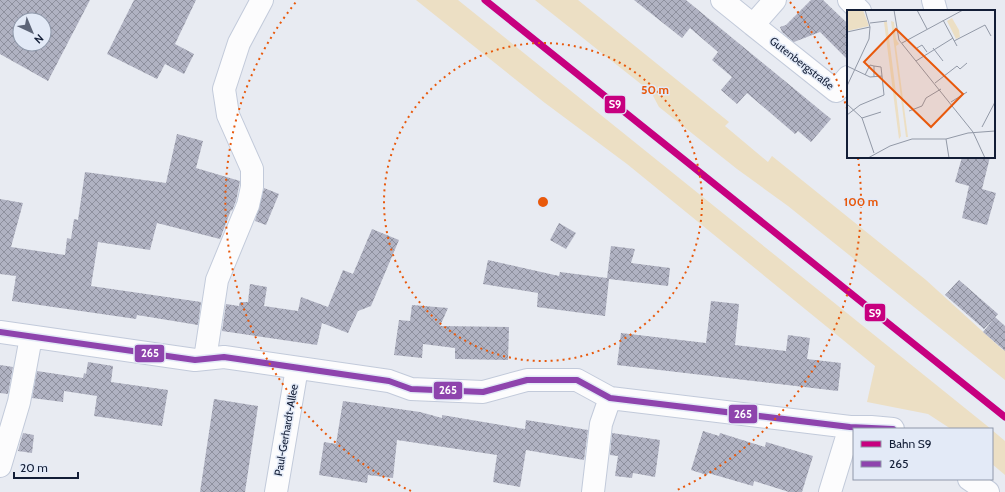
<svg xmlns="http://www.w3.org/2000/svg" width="1005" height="492" viewBox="0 0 1005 492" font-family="Cabin,sans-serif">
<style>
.grass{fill:#ecdfc4}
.building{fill:url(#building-cross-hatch);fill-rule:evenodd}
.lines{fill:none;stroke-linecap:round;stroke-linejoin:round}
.minor-casing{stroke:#c2cada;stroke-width:24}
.minor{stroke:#fcfcfd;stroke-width:22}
.bus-1-casing{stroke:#e3eaf7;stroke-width:9}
.bus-1{stroke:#8e44ad;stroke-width:6}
.rail-1-casing{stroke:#e3eaf7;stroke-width:10}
.rail-1{stroke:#c7007f;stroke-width:7}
.ring{fill:none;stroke:#e8590c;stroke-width:2;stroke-dasharray:2 4}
.labels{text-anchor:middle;stroke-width:3;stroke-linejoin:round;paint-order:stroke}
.street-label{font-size:11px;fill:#121d36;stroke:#e3eaf7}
.inset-road{fill:none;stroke:#9299a7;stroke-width:1}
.view{fill:#e8590c;fill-opacity:0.15;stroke:#e8590c;stroke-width:2}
.inset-edge{fill:none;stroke:#121d36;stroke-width:2}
.centre{fill:#e8590c;stroke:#e3eaf7;stroke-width:2}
.ring-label{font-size:12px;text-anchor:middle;font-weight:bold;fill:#e8590c;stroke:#e3eaf7;stroke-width:3;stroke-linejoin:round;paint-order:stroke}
.line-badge{stroke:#e3eaf7;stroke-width:1.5}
.badge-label{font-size:11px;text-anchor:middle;font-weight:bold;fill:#fff}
</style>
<defs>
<pattern id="building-cross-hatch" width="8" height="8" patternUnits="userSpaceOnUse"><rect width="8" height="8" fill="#b0b2c2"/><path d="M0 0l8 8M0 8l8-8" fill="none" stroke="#8e909e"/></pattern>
</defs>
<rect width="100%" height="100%" fill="#e8ebf2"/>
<path class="grass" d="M416 0H458L991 429H951L928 414 867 402 875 366 627 164 545 103Z
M535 0H578L729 122 725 126 768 162 772 156 926 280 1003 350 1005 346V380L788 206 737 169 659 107 651 92Z
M992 430 1005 441V475L992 464Z"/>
<path class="building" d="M0 0H90L48 81 0 54ZM20 20H44V44H20Z
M134 0H196L175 44 194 54 184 74 165 64 157 79 107 54Z
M634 0H686L831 119 811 142 798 131 795 134 747 93 737 104 721 90 732 77 712 60 718 52 690 28 682 38Z
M811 0H823L848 24V60L820 32 794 42 782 32 780 27 786 25Z
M177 134 203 141 196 168 240 181 236 201 232 211 231 210 220 239 157 223 150 250 98 242 91 286 201 302 198 325 137 315 136 319 12 301 16 276 0 274V199L23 203 11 247 65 255 67 238 71 239 74 219 78 220 85 172 166 183Z
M962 157H990L982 189 996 193 987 225 962 218 969 186 955 182Z
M264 188 279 194 266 225 255 221Z
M559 223 576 233 566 249 550 240Z
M372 229 399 240 371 306 358 311 348 333 322 323 317 345 222 331 226 304 239 306 240 302H248L250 284 267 287 264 306 298 311 301 297 328 307 343 270 353 274Z
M611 246 635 249 631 263 670 268 668 286 609 279 605 316 537 307 538 293 483 284 488 260 559 276 560 272 607 278Z
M959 280 998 314 984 329 945 295Z
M711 301 739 304 735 345 786 351 788 335 810 338 807 359 841 363 838 391 617 365 621 333 706 343Z
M412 305 448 308 440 326 509 327 508 360 455 359V348L423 344 422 358 394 355 399 320 410 321Z
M995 317 1005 326V351L983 332Z
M88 362 113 366 111 382 168 390 162 426 94 416 97 396 64 391 63 402 32 398 37 371 83 378 84 373 86 374Z
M0 365 13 367 8 394 0 393Z
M214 399 258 406 245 492H200Z
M343 401 420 412 442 418V415L525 429 526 420 588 430 584 460 526 450 520 487 493 482 497 455 397 440 393 478 368 475 367 483 319 475 324 442 336 444Z
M703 431 719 436 720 433 765 447 766 442 813 456 802 492H789L754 481 753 486 708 473 707 475 691 470Z
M23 433 34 435 32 453 18 451Z
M612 433 660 440 655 477 633 473 632 478 615 476 618 456 610 455Z"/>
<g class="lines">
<defs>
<path id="minor" d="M722 0 753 25 775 0
M849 0 860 11
M933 0 936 11
M753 25 836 91 848 77
M0 332 195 360 224 357 389 381 411 389 483 392 527 380H577L610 398 850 427H871L893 429
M205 359 217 280 248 205 252 187V169L228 115 224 89 239 43 262 0
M0 466 19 402 31 337
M969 479 988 492
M276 492 297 368
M593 492 601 424 610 398
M830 492 850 427"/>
</defs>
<use href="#minor" class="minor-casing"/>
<use href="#minor" class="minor"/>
<defs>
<path id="bus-1" d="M0 332 195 360 224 357 389 381 411 389 483 392 527 380H577L610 398 850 427 893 429"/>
</defs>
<use href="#bus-1" class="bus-1-casing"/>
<use href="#bus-1" class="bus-1"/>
<defs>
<path id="rail-1" d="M485 0 1005 417"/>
</defs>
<use href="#rail-1" class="rail-1-casing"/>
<use href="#rail-1" class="rail-1"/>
</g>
<g class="ring">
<circle cx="543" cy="202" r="159"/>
<path d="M411 491A318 318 0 0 1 296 2M790 2A318 318 0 0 1 848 112M858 158A318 318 0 0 1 675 491"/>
</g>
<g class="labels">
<g class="street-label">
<text transform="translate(802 63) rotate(38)" y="4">Gutenbergstraße</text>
<text transform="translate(286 430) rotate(-80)" y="4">Paul-Gerhardt-Allee</text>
</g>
</g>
<g transform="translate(847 10)">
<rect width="148" height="148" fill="#e8ebf2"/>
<path d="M44 11 47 12 49 29 52 34 49 36 61 127H59ZM37 12H40L47 67 54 126 52 129Z" fill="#ecdfc4"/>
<path d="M105 8 112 20 113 27 109 29 100 11Z" fill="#ecdfc4"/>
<path d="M0 0H16L22 16 0 21Z" fill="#ecdfc4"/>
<path class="inset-road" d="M47 0 52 30 126 122 138 148M70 0 80 19M96 10 110 36M23 13 40 11M0 22 23 17M107 31 138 15 144 26M55 33 116 0M70 38 75 35 80 42M86 38 96 51M69 51 106 28M0 56 23 67 35 66 37 85 13 95 0 105M18 65 23 55 27 56M27 67V56L34 57 35 66M88 73 110 56 113 59 120 53M0 76 22 29 23 17 18 0M104 92 120 82M0 94 15 108 27 143M62 101 75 96 79 88 94 79M15 108 34 102M135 117 148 92M99 129 102 148M21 148 43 136 65 129H99L121 123 148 121"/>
<path class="view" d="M49 19 116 84 84 117 17 52Z"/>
<rect width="148" height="148" class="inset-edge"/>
</g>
<circle cx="543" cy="202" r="6" class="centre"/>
<g class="ring-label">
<text x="655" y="94">50 m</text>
<text x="861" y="206">100 m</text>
</g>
<g class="line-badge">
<rect x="604" y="95" width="22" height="19" rx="4" fill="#c7007f"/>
<rect x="864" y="303" width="22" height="19" rx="4" fill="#c7007f"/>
<rect x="134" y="344" width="31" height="19" rx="4" fill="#8e44ad"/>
<rect x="433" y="381" width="30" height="19" rx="4" fill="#8e44ad"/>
<rect x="728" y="404" width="30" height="20" rx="4" fill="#8e44ad"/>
</g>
<g class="badge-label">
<text x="615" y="108">S9</text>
<text x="875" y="317">S9</text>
<text x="150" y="357">265</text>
<text x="448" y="394">265</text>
<text x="743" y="418">265</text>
</g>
<rect x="853" y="428" width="140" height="52" fill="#e3eaf7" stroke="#8f98aa"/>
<rect x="861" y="441" width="20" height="6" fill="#c7007f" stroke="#8f98aa"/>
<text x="889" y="448" font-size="12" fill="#121d36">Bahn S9</text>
<rect x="861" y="461" width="20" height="6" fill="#8e44ad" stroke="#8f98aa"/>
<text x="889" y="468" font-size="12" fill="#121d36">265</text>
<g transform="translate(32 32) rotate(136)"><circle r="19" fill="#e3eaf7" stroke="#8f98aa"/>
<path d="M0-3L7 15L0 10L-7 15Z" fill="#5d6578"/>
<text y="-6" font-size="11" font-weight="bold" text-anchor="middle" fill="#121d36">N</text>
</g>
<path d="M14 472v6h64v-6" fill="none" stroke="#121d36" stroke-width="2"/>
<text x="20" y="472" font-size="12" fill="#121d36" stroke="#e3eaf7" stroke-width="3" paint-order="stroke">20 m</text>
</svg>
